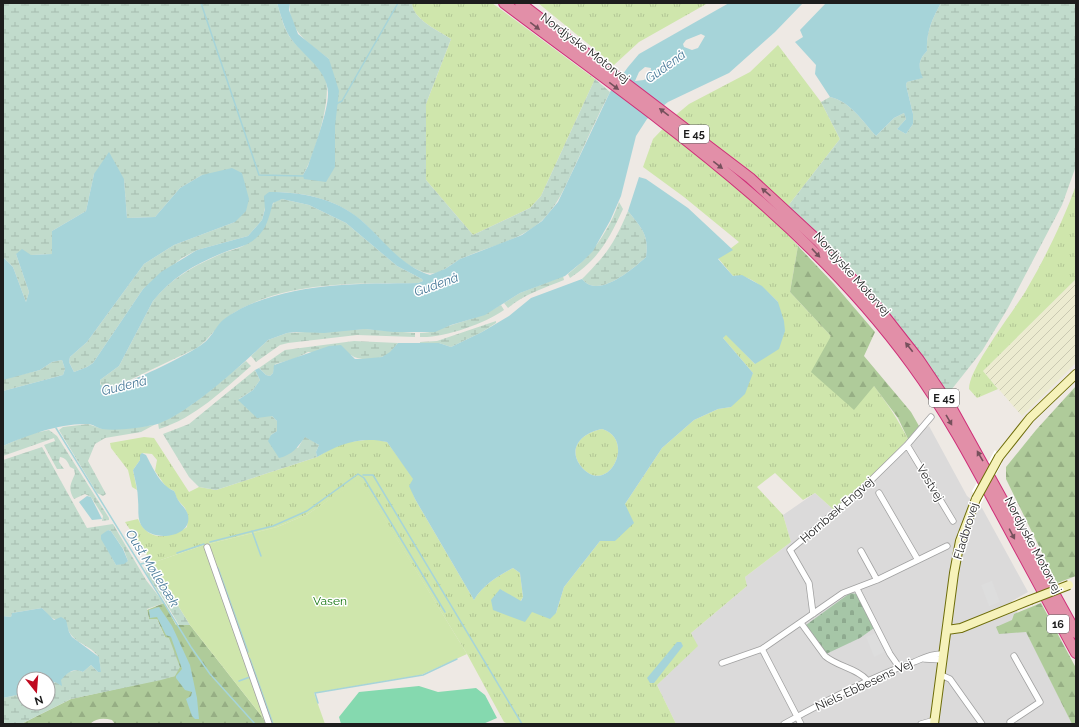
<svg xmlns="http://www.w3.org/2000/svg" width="1079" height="727" viewBox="0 0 1079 727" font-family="Raleway,sans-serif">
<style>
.residential{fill:#dbdada}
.farmland{fill:url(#farmland-furrows)}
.grass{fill:url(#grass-tufts)}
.forest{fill:url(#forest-firs)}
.wetland{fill:url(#wetland-marsh);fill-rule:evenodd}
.cemetery{fill:url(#cemetery-stones)}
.garden{fill:#cfe6ac}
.pitch{fill:#85d9af}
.parking{fill:#ddd}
.water{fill:#a6d4d9;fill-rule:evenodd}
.pier{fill:#fff}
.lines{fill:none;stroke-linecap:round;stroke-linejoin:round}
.stream{stroke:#a6d4d9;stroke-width:1.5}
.minor-casing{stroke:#a1a1a1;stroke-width:7}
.secondary-casing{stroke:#6e6d0a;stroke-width:10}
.motorway-casing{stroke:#cf2d78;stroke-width:12}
.minor{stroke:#fff;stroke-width:5.5}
.secondary{stroke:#f6f2ba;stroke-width:8}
.motorway{stroke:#e28fa8;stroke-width:10}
.secondary-bridge-casing{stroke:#6e6d0a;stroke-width:10;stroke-linecap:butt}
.secondary-bridge{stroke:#f6f2ba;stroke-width:8}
.oneway{fill:#76505c}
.labels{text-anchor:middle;stroke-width:3;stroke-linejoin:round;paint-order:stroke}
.shield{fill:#fff;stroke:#616161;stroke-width:1}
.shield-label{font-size:11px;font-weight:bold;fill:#1d1d1d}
.street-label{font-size:12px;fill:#1d1d1d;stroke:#fff}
.park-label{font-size:12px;fill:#157611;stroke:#fff}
.water-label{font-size:13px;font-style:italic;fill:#497a99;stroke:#fff}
</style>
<defs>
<pattern id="farmland-furrows" width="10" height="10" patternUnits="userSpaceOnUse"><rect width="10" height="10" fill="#ecebd0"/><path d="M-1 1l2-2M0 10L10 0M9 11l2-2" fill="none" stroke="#cac9b2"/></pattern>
<pattern id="grass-tufts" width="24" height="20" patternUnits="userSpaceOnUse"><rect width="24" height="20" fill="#cfe6ac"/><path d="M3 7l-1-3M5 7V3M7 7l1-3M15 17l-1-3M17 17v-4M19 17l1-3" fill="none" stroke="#b1c594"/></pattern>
<pattern id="forest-firs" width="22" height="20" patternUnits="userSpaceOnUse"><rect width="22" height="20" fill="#afcb9a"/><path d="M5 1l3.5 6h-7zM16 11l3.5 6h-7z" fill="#96ae84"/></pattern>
<pattern id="wetland-marsh" width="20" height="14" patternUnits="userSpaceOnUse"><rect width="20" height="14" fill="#c1dbcc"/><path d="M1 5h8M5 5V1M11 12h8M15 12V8" fill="none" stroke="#a5bcaf"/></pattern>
<pattern id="cemetery-stones" width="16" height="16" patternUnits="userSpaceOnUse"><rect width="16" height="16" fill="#a6c6a7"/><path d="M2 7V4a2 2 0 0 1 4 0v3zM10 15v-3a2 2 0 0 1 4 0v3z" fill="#8eaa8f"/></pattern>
</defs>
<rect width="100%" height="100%" fill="#eee9e4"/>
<path class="residential" d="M929 426 967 496 982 508 1028 592 1012 601 1072 724H676L657 685 697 646 691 633 747 586 745 577 791 542 783 515 815 493 834 510 862 486 908 439Z"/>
<path class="farmland" d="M1076 279V363L1022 416 983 371Z"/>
<path class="grass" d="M412 3H492L595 79 541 196 530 208 473 235 426 180V104L451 39C439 31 412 19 412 3Z
M538 3H708L639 42 614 65Z
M778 45 821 102 840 139 788 206 773 218 798 246 790 292C832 338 880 383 908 439L862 486 834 510 815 493 803 500 775 473 757 487 783 515 791 542 745 577 747 586 691 633 698 646 657 685 676 724H508L504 722 467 654 360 479 308 514 277 527 204 545 152 563 125 522 138 519C148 542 169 539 187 527L188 516 185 508 177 499 174 491 166 487 155 471 157 460 152 454 142 453 140 460 133 470 137 490 132 487 128 470 111 448 110 443 144 437 154 438 189 492 199 487 216 490 317 457 334 447 349 442 374 439 387 442 414 479 410 486 415 499 474 600C483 585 498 576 513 568L520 573 523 597 520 602 500 589 532 612 556 613 564 587 600 541H615L625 504 662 448 694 420 718 409 731 407 753 373 723 338 726 334 755 364 778 302C765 290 751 274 733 276L718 258 739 242 684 197 643 167 653 139 677 114 689 104 750 72Z
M1076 185V279L983 371 998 389 977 398 969 389C969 367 1016 309 1028 287 1046 256 1064 219 1076 185Z
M602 429C638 440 606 500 580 465 567 447 584 432 602 429Z"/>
<path class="forest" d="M798 246 834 284 875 332 864 356 911 412 919 426 908 439 898 418 874 386 854 410 811 372 831 336 790 292Z
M1076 386V576L1057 583 1006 479V467L1036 430Z
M164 603 176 625H190L263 718 266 724H115L112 720C104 718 96 718 90 724H16L23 723 71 699 175 676 165 637 157 619H149L147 610Z
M1041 603 1076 668V724H1072L1026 632 999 634 996 627 1012 620 1014 614Z"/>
<path class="wetland" d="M3 3H277C281 15 284 31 292 40 302 52 318 63 325 77 333 96 314 158 303 175L335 167V126L329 59C310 44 287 31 290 3H412C412 19 439 31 451 39L426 104V180L473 235 530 208 541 196 595 79 610 92C599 113 589 135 579 157 567 182 557 211 534 227 513 242 488 247 465 257 444 266 440 281 416 269 393 258 380 237 362 221 335 198 303 192 269 192L262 220 248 236 197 250 182 258 143 289 93 363 87 367 74 372 69 362 70 357 87 342 144 264 174 245 235 222 202 175 180 188 155 217 127 218 124 179 94 174 86 211 52 231V254L31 255 16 254 29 292 26 302 13 267 3 257Z
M941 3H1076V166L1062 205 1008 308 982 351 948 394C916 346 881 299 841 257 824 239 806 223 788 206L840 139 821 102 830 97C850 101 863 122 876 136L894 118 904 113 906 119 897 129 906 134 913 124V114L906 85 907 82 922 78C918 67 918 60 927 51 926 33 932 19 941 3Z
M282 199 309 205 346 223 397 266 422 279 423 281 418 283C356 284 287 280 232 314 218 323 211 338 197 348L115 387 105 390 101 387 100 380 119 366 153 301C172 277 196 265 223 253 230 250 240 249 246 244 257 236 267 212 275 201Z
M619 202 623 209C609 239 599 259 570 278L568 274C592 255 609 231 619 202Z
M628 211C642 229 649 234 646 257 634 268 607 291 590 285 587 284 584 281 582 279 607 254 614 244 628 211Z
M563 276 564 280C544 288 525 294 508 308L504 303 520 293Z
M501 305 504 310C484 324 444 338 420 337V333C433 333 440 328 452 325 471 319 484 315 501 305Z
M496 321V323L482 332 451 347 439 343 420 344V342L437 341Z
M365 329 415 333V337L357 335 288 343 280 345 256 362 251 356 268 340 287 333Z
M354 341 398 343C395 346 393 350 390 353 380 360 360 362 351 355L308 352 294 359 275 364 273 373 270 376 266 375 259 368 285 350Z
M62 360 65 369 63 375 3 391V379L40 370 52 362Z
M246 361 251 366C223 390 195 418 159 429L158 423C191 410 218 383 246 361Z
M255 370 260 380 253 390 239 399 272 416 277 421V431L271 435 298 448 305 436 319 445 316 452 317 457 216 490 199 487 189 477 163 434 189 424Z
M88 424 102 429 131 428 154 425 141 432 105 438 95 444 88 461 106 494 103 496 97 493 59 430 63 427Z
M49 430 57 436 109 518V520L102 521 103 516 91 497 85 494 74 499C68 489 70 485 75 474L74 469 70 467C68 462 66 458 60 457L59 462 64 469H57L44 445 55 441 54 438 3 456V446L30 434Z
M42 447 87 528 113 524 146 580 164 603 147 609 149 619H157L165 637 169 638 180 667 175 676 161 680 71 699 23 723 3 724V698L21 694 24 691V703H48V688L69 672 78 670 83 672 91 665 98 672H101C100 667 100 660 98 656 88 643 70 643 67 625L50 617 42 608 12 613 11 617 3 616V460ZM108 530 111 531 124 550 128 561 116 565 101 537Z
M152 563 190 625H179L161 595 148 577 144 565Z"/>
<path class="cemetery" d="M850 593 857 594 874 628 860 638 826 654 806 625Z"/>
<path class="garden" d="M360 478 467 654 421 675 314 693 325 724H266L263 718 190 625 152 563 204 545 277 527 308 514Z"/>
<path class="pitch" d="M419 686 438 692 476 688 485 695 497 718 483 724H341L339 717 359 692Z"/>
<path class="parking" d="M992 581 1000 602 989 606 981 585Z
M876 633 884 652 874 657 866 637Z"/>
<path class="water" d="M277 3H290L289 10 298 34 329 59 339 91 335 126V167L326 182 304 179 303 175 308 166C314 148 329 109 328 92 327 70 304 56 292 40 284 30 281 15 277 3Z
M729 3H803L775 32 729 73 668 102 647 119 636 136 621 196 610 221 593 251 582 262 565 276 520 293 485 315 451 325 435 332H393L365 329 324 333 296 332 287 333 268 340C244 363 184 418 154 425 138 428 118 431 102 429 97 428 93 424 88 424 60 423 28 435 3 446V391L63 375 65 369 62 360 52 362 40 370 3 380V257L13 267 26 302 29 292 16 254 22 249 31 255 52 254V231L86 211 94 174 109 152 124 179 127 218 155 217 180 188 202 175 232 168 242 173 249 199 246 211 235 222 174 245 144 264 87 342 70 357 69 362 74 372 87 367 93 363 143 289 161 272 197 250 248 236 262 220 265 209 264 196 269 192C302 192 335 198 361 220 384 240 399 265 430 275L445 269 460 259 522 235 542 221 558 202 610 92 628 67 639 54ZM701 34 705 36 698 48 692 50 684 47 683 44 686 40ZM645 67 651 68 650 74 644 80 635 81 639 72ZM282 199 309 205 346 223 397 266 422 279 423 281 418 283C358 284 298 282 242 308 235 312 225 317 220 323 215 329 211 337 205 342 193 353 118 389 104 389L100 384V380L119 366 153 301C172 277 197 263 225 252 235 248 248 246 256 238 267 229 269 216 273 203Z
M826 3H941C932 19 926 33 927 51 918 60 918 67 923 78L907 82 906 85 913 114V124L906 134 897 129 906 119 904 113 894 118 876 136C863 122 850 101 830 97L815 74 816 65 795 42 803 37 800 30Z
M639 177 646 179 688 208 733 250 718 259 733 276 742 275 762 286 778 302 784 321 785 331 779 349 755 364 726 335 723 338 753 373 745 394 731 407 718 409 694 420 662 448 625 504 634 523 615 541H600L564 587 556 613 550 619 532 612 525 622 493 610 491 600 500 589 521 601 523 597 520 573 513 568C498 576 483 585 474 600L415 499 409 486 413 479 387 442C361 436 339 444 317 457L316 452 319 445 305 437C298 447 292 455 279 458L268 441 271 435 277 431V421L272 416 257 418 238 400 253 390 260 380 255 370 259 368 266 375 270 376 273 373 274 365 329 346 341 345 355 359H361L382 357 390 352 398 343H439L451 347 482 332 509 316 531 298 582 279C584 281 587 284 590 285 607 291 634 268 646 257 649 234 642 229 628 211ZM602 429C638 440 606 500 580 465 567 447 584 432 602 429Z
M142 453 146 455C153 468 160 485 174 491 176 494 176 497 178 500 181 505 186 508 188 515 193 538 151 543 141 525 137 517 139 509 138 500 138 490 135 480 133 470L140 460V455Z
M87 496 91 497 102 519 92 520 79 502Z
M108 530 111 531 123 549 128 561 124 564 116 565 101 539V535Z
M159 607 172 626 190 665 197 698 199 719H195L192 716 186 699 191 696 192 692 185 690 176 678V676L182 669 171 637 166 635 157 617 150 618 149 610Z
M42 608 54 620 61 617 66 620 69 632 72 637 99 657 101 672H98L91 665 83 672C73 667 67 673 61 680L62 686 55 682 48 688V679H24V691L21 694 3 698V616L11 617 12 613Z
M677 642H681L683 646 654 683H650L647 678Z"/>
<path class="pier" d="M995 450 1002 463 980 506 972 491Z"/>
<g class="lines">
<path class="stream" d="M201 3 259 175 304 176
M336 104 342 101 398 3
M56 428 191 647 210 674 255 724
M363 475H373L522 724
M252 531 261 556
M210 542 273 526 307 511 358 474 364 478 445 612
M177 553 204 544
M141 564 148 562
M218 568 248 652
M250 659 273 724
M239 681 250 677
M318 703 315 693 423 675 457 659"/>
<defs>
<path id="minor" d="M907 445 953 521
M879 493 918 560
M207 547 269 724
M861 551 877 580
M857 589 890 654 899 667
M813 614 809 583 790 550 860 491 907 445 931 417
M801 623 825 656C838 667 857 668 868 681
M762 649 801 724
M925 659 943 660
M722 663 762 649 843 593 877 580 947 546
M941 675 950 679 982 724
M784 724C825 701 869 678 914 662 924 658 933 653 944 654
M921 724 935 720
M1011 724 1010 722 1040 702 1014 656"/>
<path id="secondary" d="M999 457 1030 418 1076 374
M947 630 961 628 1030 600
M934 724 954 573 960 541 976 499"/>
<path id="motorway" d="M504 3C651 114 802 214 912 365 945 410 972 460 998 509 1024 557 1050 605 1076 653
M520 3 750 178 818 241 879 309 919 360 952 409 1076 633"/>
</defs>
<use href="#minor" class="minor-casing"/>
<use href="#secondary" class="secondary-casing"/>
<use href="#motorway" class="motorway-casing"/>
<use href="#minor" class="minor"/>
<use href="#secondary" class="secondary"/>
<use href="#motorway" class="motorway"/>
<defs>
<path id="secondary-bridge" d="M976 499 999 457
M1030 600 1069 585"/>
</defs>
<use href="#secondary-bridge" class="secondary-bridge-casing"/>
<use href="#secondary-bridge" class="secondary-bridge"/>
</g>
<defs><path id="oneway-solid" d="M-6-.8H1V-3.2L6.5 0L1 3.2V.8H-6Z"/></defs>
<g class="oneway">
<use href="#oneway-solid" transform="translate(535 26) rotate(37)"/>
<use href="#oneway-solid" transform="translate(614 86) rotate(37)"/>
<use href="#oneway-solid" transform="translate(664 112) rotate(-143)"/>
<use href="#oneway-solid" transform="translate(718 165) rotate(38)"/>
<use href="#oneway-solid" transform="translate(766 192) rotate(-139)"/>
<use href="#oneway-solid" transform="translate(816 253) rotate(47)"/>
<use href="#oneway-solid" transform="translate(909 347) rotate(-128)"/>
<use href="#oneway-solid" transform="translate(949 420) rotate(60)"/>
<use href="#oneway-solid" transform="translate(980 456) rotate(-120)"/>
<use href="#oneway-solid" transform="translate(1012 534) rotate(62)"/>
</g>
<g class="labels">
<g class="shield">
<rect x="679" y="125" width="30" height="18" rx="3"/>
<rect x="929" y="389" width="30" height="18" rx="3"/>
<rect x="1047" y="615" width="22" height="18" rx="3"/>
</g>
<g class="shield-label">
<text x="694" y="138">E 45</text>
<text x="944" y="402">E 45</text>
<text x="1058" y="628">16</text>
</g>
<g class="street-label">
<text transform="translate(585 48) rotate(37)" y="4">Nordjyske Motorvej</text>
<text transform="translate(852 274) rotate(48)" y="4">Nordjyske Motorvej</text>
<text transform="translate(930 483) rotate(59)" y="4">Vestvej</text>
<text transform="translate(837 510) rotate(-41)" y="4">Hornbæk Engvej</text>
<text transform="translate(966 531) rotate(-73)" y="4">Fladbrovej</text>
<text transform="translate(1033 545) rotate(62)" y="4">Nordjyske Motorvej</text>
<text transform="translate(864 685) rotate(-25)" y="4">Niels Ebbesens Vej</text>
</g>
<g class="park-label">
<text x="330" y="605">Vasen</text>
</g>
<g class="water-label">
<text transform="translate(665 66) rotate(-36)" y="5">Gudenå</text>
<text transform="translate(436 284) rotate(-20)" y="5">Gudenå</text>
<text transform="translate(124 385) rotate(-14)" y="5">Gudenå</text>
<text transform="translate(153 568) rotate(58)" y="5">Oust Møllebæk</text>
</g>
</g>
<rect width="1079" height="727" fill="none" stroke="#1d1d1d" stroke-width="8"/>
<g transform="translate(36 691) rotate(163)"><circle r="19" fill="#ffffff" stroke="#a5a5a5"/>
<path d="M0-3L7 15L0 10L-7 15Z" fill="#c00a20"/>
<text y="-6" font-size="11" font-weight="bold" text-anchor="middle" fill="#1d1d1d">N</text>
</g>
</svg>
